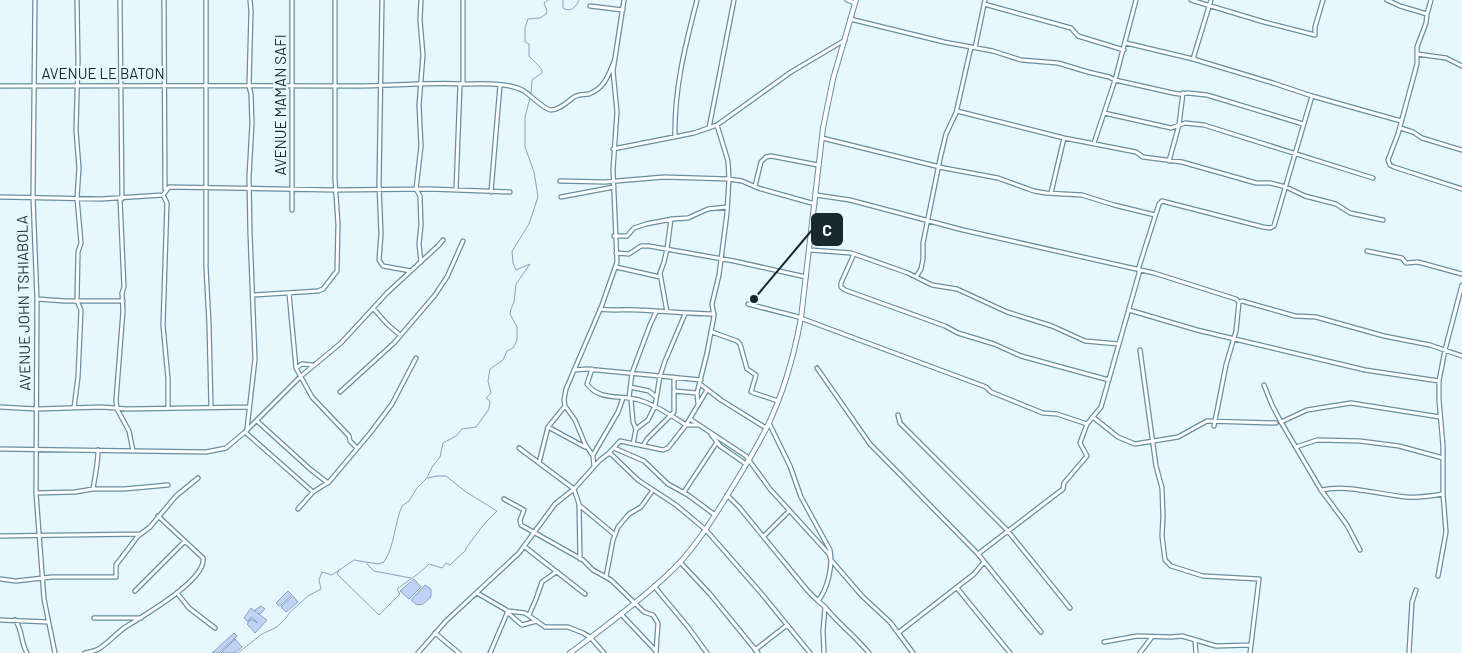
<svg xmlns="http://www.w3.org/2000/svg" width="1462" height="653" viewBox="0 0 1462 653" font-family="Barlow,sans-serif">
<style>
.water{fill:#bed3f6;stroke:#8ca0ba}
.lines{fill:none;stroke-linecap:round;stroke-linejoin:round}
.stream{stroke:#8ca0ba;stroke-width:1}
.minor-casing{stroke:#688f9e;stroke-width:5.5}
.tertiary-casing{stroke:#688f9e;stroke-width:6}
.minor{stroke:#fff;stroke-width:3}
.tertiary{stroke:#fff;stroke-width:4}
.labels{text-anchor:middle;stroke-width:4;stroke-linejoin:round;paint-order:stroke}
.street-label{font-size:15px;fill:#18282e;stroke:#e7f7fe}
.leader{fill:none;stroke:#18282e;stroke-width:2}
.callout-dot{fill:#18282e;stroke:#e7f7fe;stroke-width:2}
.callout{fill:#18282e;stroke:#18282e;stroke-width:2}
.callout-label{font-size:16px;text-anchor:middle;font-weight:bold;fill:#fff}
</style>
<rect width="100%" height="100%" fill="#e7f7fe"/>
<path class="water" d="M414 579 421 587 409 599 400 591Z
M425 585 431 589V597L423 604 417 605 411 600Z
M288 591 292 595 280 606 278 605 276 603Z
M293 596 298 602 286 612 281 607Z
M261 606 265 609 260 614 257 613 267 620 255 633 247 624 251 619 258 623 251 617 248 622 244 618 251 608 256 612 255 610Z
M234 633 237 636 219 653H212Z
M235 639 242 647 235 653H221Z"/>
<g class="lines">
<path class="stream" d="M563 0V8C571 13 576 7 579 0
M531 94 532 80 542 73V70C538 64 533 61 529 56V44L525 42V28L528 19 540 18 546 14 547 11 544 3 548 0
M366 563 374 571 411 578
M339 570 337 574 379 615 400 594 397 589C409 580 418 575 429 564L442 568 446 563 450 565 466 550V548L485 523 497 511 466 492 446 476H437L428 478
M238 653 262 634 277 627 286 618 290 612 308 596 321 589 319 580 322 572 332 575 354 560 378 564 384 562C395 545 394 525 402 506L409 501 417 488 427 478 432 467 440 457 443 443 456 436 462 429 476 427 489 409 490 401 486 398 491 393 488 381 490 369 503 360 507 351 513 348 517 340V327L510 314 511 309 514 302 516 284 530 264 516 270 513 263 512 251 529 224 538 197 534 172 525 147V117L530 98"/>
<defs>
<path id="minor" d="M35 0 33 197 37 299 36 493 44 599 55 653
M120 0 122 199
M164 0 165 189
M206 0V267L209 324 211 407
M292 0V210
M382 0 379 184 381 234 379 260 383 266 411 271
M421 0 420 20 423 55 419 105 421 146 416 189 420 196 421 225 419 244 421 262
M847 0 855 3
M1191 0 1264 22 1315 35V27L1323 0
M1387 0 1400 6 1427 14
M1431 0 1427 14 1426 23 1417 47V64L1398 134 1388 160 1390 165 1394 167 1462 189
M984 4 1071 28 1078 36 1124 50
M590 6 623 10
M850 19 944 42 993 51 1021 60 1058 63 1088 72 1109 77 1115 80 1173 93 1179 94 1188 93 1207 95 1303 124
M1126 43 1193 59 1273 83 1312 96 1401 121
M975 48 985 0
M1417 54 1446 58 1462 66
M1193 59 1211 0
M463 84V0
M0 86C118 86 237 85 355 86 391 86 428 82 465 84 482 84 508 82 524 91 530 95 545 110 551 110 560 110 568 101 574 97 579 94 584 95 589 94 605 88 609 74 615 59
M957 111 1064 138 1136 152 1143 157 1182 162 1256 183H1270L1286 187 1305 196 1336 204 1350 213 1383 220
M1104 113 1171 128 1185 123 1204 125 1373 178
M709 128 734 0
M1400 128 1413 132 1422 138 1462 150
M675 137C674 90 685 46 697 0
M822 138 944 168 998 178 1034 191 1046 193 1082 195 1114 205 1155 215
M1094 143 1115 80 1136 0
M613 149 694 133 717 125 791 72 845 40
M1169 161 1179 125 1183 93
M560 181 605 182 664 177 729 179 742 181 758 188 815 204
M755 186 761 162 766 157 771 156 818 165
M456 190 460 84
M491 192 500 85
M1051 193 1064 138
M163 195 167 203 163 325 168 379V408
M816 195 850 200 963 230 1154 273 1236 299 1239 302 1242 301 1295 316 1316 317 1384 336 1430 345 1462 356
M0 197 101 199 163 195 169 187 335 190 430 189 510 192
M561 197 614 187
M120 199 124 287 122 293 123 311 116 400 117 409 129 431 133 451
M614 236H627L634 228 646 224 672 219 688 218 708 209 727 207
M810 250 851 253 857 255 908 273 932 285 957 289 1007 312 1052 326 1085 341 1119 344
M1367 251 1402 258 1406 263 1418 262 1462 274
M616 253 629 254 641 246H649L734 261 806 277
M854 254 841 283V287L845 290 945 326 958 333 994 344 1021 356 1109 380
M616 267 660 277
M1138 270 1159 204 1162 201 1263 227 1270 228 1274 226 1312 96
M916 277 921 269 923 259V243L940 159 946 134 956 113 971 47
M289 293 296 368 312 397 349 436 350 441 357 448
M253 295 318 291 323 289 337 271 338 224 335 179V0
M37 299 65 301H123
M748 304 795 316 986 387 991 392 1043 413 1057 414 1087 424
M373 308 387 324 400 335
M600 309C614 311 626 309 639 310 664 311 689 314 714 314
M1129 310 1197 330 1365 370 1439 381
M667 312 660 273 664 262 667 249 671 219
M712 332 737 341 740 344 747 369 756 375 751 392 778 401
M1140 350 1156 466 1162 488 1163 516 1162 536 1165 560 1171 566 1203 576 1259 579 1250 653
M296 368 302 364 312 365
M817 368 870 444 978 554 1041 632
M592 369 587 384C600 402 623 394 642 401 658 406 672 416 686 425L707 390
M574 370 587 369 701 380
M700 384 721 400 766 428
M1264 385 1272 405 1281 422 1321 490 1347 525 1360 550
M630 387 649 391 656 397
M674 391 697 393
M340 392 394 343 435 295 447 277 463 241
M629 398 632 373 650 325 656 312
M631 399 633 422 636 429 633 444
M698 404 697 393 707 353 714 316 712 304 719 275 727 213 729 179 728 161 717 125
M0 407 37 409 102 407 127 409 249 407
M74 408 78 377 81 310 77 301 78 252 81 243 77 198 79 168 76 130 78 61 77 0
M898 415 900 423 1007 530 1070 608
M1093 417 1118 437 1135 444 1178 437 1207 421 1276 423
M690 419 746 456 770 489 829 554 831 560 862 596 890 622 913 653
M257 421 310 469 328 483
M1281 422 1307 410 1351 403 1440 417
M769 423 790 466 801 497 830 550C833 566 828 588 818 601L825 607 823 631 824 653
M1214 426 1226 365 1236 331 1239 302
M548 427 585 447
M247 429 255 359 250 233 249 177 252 123 251 94 249 86 251 11 250 0
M636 429 648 420 655 406 660 376 665 361 685 314
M245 432 313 492
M711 434 720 446 746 464
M643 446 647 439 674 412V377
M1296 447 1317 440 1360 441 1399 446 1443 458
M519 448 574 489 579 504 580 559
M614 448 644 461 668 484 688 495 715 515
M0 449 206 452 226 448 245 432 301 376 341 343 387 293 439 245 443 240
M608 454H611L638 480 676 505 706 530 761 593 810 653
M593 455 618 412 623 398
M539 463 548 427 565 406
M594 466 593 456 585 444 575 420 565 406 564 400 566 389 602 305 617 262 613 170 617 112 613 71 624 0
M93 489H124L168 485
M1321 490C1350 484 1379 495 1407 497 1419 498 1431 496 1443 494
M684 492 717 442
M36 493 75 492 93 489C95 476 98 464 98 450
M727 495 739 507 807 590 818 601
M504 499 524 510 520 520 521 525 583 560 593 570 611 580 644 612 653 615 658 623 656 653
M579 505 614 534
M298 509 313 492 329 482 371 432 392 404 416 358
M0 536 141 534
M764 536 789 511
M525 547 585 594
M978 554 1063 489 1064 483 1087 456 1080 443 1087 424 1101 407 1140 270
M680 562 710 594 758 653
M1438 576 1446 532 1443 494V446L1439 400V381L1445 350 1462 285
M606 577 613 540 618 527 629 514 641 507 653 490
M0 579 16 581 52 577H116V565L138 536 150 527 176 496 198 478
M654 586 688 627 707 653
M957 588 1010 653
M135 591 185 541
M177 593 189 608 215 628
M477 593 508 611 525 613 545 627H568L583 633 590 637 604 653
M825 607C839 624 855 636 869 653
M507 612 522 625 537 621
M621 614 655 650
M529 615 536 599 542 582 556 572
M94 618H141
M0 620 48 622
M15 620C23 630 20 641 27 653
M435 633 459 653
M898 633 974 574 984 562
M1195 640 1196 653
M1104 642 1137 636 1171 637 1182 636 1216 646 1251 645
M755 650 787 625
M85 653C90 652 96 651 100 648 109 642 116 634 124 628 141 617 207 580 203 558L158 516
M418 653 446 621 519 553 555 504 574 489 600 460 608 454 620 441 663 450 668 448 686 425H699
M490 653 508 611
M1140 653 1152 637
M1409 653 1412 602 1416 590"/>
<path id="tertiary" d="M570 653C602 629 635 605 665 577 691 554 709 525 727 496 741 473 755 451 767 427 784 392 794 356 801 318L823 128 833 79 856 0"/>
</defs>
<use href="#minor" class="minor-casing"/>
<use href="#tertiary" class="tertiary-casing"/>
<use href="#minor" class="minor"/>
<use href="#tertiary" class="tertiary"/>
</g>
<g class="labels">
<g class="street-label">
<text x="103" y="79">AVENUE LE BATON</text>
<text transform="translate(281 105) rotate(-90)" y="5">AVENUE MAMAN SAFI</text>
<text transform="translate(24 303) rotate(-91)" y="5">AVENUE JOHN TSHIABOLA</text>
</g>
</g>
<path class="leader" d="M754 299L812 230"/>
<circle class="callout-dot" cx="754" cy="299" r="5"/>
<rect class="callout" x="812" y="214" width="30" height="31" rx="5"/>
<g class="callout-label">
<text x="827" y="236">C</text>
</g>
</svg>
